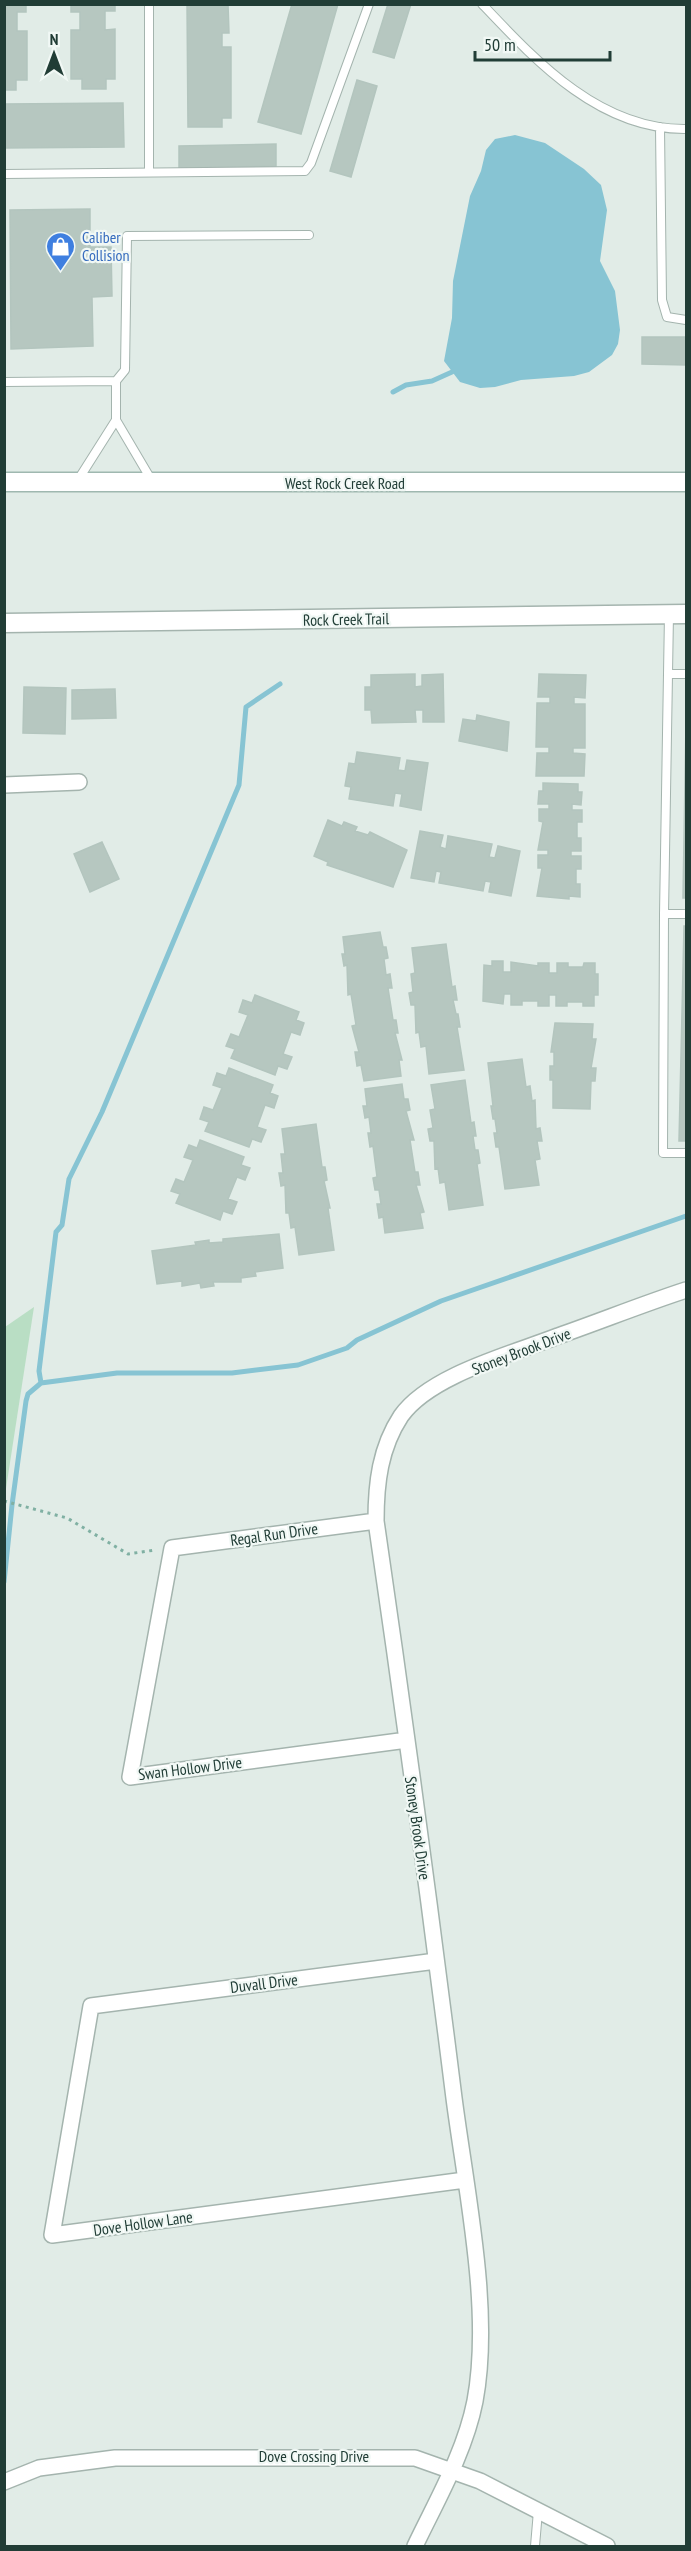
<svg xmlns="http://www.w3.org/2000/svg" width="691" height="2551" viewBox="0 0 691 2551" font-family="'PT Sans Narrow',sans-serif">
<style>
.green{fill:#b9dec4}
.water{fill:#87c4d3}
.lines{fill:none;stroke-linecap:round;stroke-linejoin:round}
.stream{stroke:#87c4d3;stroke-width:5}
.building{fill:#b6c7c0;stroke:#b3c5be;stroke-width:1.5}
.service-casing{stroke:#a4b4ae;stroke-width:10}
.minor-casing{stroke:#a4b4ae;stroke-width:18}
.tertiary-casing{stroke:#a4b4ae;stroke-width:21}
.secondary-casing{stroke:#9fb8b0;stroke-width:21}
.path{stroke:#80b0a3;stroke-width:3;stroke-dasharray:3 4.5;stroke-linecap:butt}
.service{stroke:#fff;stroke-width:8}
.minor{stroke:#fff;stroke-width:15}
.tertiary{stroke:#fff;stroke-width:18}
.secondary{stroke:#fff;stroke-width:18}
.labels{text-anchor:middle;stroke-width:4.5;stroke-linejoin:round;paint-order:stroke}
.shop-label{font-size:16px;fill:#366cbe;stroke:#f1f8f5;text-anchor:start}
.street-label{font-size:16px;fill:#213d36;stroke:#f1f8f5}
</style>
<rect width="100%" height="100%" fill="#e1ece7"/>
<path class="green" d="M34 1307 5 1495V1327Z"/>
<path class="water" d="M515 135 545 143 584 169 601 185 607 210 600 261 615 291 620 330 618 344 612 355 589 372 574 376 521 380 495 387 480 388 460 382 444 361 452 318 453 281 470 196 481 171 486 150 495 139Z"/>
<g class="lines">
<path class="stream" d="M393 392 406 385 432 381 452 372
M41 1383 39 1371 56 1232 62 1225 69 1179 102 1112 239 785 246 707 280 684
M4 1582 12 1505 26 1401 28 1394 41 1383 117 1373H232L298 1365 347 1348 357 1340 441 1301 686 1216"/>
</g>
<path class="building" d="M4 4H26V12H17V31H27V80H16V90H4Z
M71 4H115V11H105V30L115 29V79H106V89H82V79H71V30H80V12H71Z
M187 4H228L229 33H222V47H231V118H222V127H188Z
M292 4H338L301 134 258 122Z
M388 4H411L394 58 373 52Z
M357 80 377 86 351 177 330 171Z
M123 103 124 147 4 148V104Z
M276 144V166L179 168V146Z
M90 209V247H111L112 296 92 297 93 346 11 349 10 210Z
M642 337H686V365L642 364Z
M415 674V687L422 686V675L443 674 444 722H423V710H415L416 722 372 723 371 710H365V687H371V675Z
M539 674 586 675 585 698 574 697V704H585V748H573V753L585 754 584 776H536L537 753H549V747H536L537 703H550V697H538Z
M24 687 66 688 65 734 23 733Z
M115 689 116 718 72 719V690Z
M477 715 509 722 507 751 459 741 463 719 476 721Z
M686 722V898H683Z
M357 752 400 758 398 770 405 771 407 760 428 763 421 810 400 806 402 794 395 793 393 806 349 799 351 787 345 786 349 763 355 764Z
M543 783 578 784V792H582L581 805 572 804V810H582V822H577V838H581V851H571V856H581V869H576V884H580V897L569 896V899L537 896 542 868H538V855H548V850H538L543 822 539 821V809H549V804H538L539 791H543Z
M328 820 342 826 344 822 357 827 355 831 368 835 370 832 407 850 393 887 327 865 328 862 314 856Z
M420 831 443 835 440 847 446 849 448 836 492 844 489 857 495 858 498 846 520 851 511 896 489 892 491 882 485 881 483 891 439 883 441 872 436 871 434 882 411 878Z
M102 842 119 879 90 892 74 854Z
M684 926H686V1141H679Z
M380 932 383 947H386L388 958 384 959 386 975 390 974 392 988H388L393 1020H396L398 1033H395L402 1060H399L401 1076 364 1081 361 1065 357 1066 355 1052H359L352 1026 356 1025 351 994 348 995 347 965 344 966 342 954H345L343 937Z
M446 944 452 987 455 986 457 1000H453L456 1014H458L460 1027H457L464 1070 429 1074 426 1046 421 1047 419 1032 416 1033 415 1005H411L409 993 413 992 411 974 415 973 412 948Z
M492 961H503V972H511V962L538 966V963H549V973H557V963H568V967H583L584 963H595V974H598V995H594V1006H583V1002H567V1006H556V995H549V1006H538V1001H522V1005H511V994H504L503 1004 483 1001 484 965 492 966Z
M255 995 299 1012 296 1020 304 1023 300 1035 291 1032 283 1054 292 1057 287 1069 278 1066 275 1075 231 1058 235 1049 226 1046 231 1034 239 1037 248 1015 239 1012 243 1000 252 1003Z
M555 1023 593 1024 592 1039H596L591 1068H596L595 1081H591L590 1109 553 1108V1080H550V1066H554V1052H551Z
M522 1059 526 1087 530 1086 532 1101 535 1100 536 1129 540 1128 542 1141H537L540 1159 535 1160 539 1185 505 1189 499 1147H496L494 1133H497L495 1119H493L491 1106H493L488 1063Z
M229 1068 273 1085 270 1093 278 1096 274 1108 265 1105 257 1127 266 1130 261 1142 252 1139 249 1147 205 1131 209 1122 200 1119 204 1107 213 1110 222 1088 213 1085 217 1073 226 1076Z
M465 1080 471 1123 474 1122 476 1136H473L475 1150H478L480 1163 477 1164 483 1205 449 1210 445 1182 440 1183 438 1168 435 1169 434 1141H430L428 1129 433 1128 430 1110 435 1109 431 1085Z
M402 1084 404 1099H408L410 1110 406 1111 414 1140H410L415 1172H418L420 1185H416L424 1212 420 1213 423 1228 385 1233 383 1217 379 1218 377 1204H381L379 1190H375L373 1178 377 1177 373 1146 370 1147 368 1133H371L369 1117 365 1118 363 1106H367L365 1089Z
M316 1124 322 1167H325L327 1180 324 1181 330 1208H328L334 1250 299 1255 295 1227 291 1228 289 1213H286L285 1185 281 1186 279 1173H283L281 1154H285L282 1129Z
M200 1140 244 1157 241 1165 250 1168 245 1180 237 1177 228 1199 237 1202 232 1214 223 1211 220 1220 176 1203 180 1194 171 1191 176 1179 184 1182 193 1160 184 1157 189 1145 197 1148Z
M279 1234 283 1268 255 1272 256 1276 241 1278V1282H213L214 1286 201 1288 200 1283 182 1286V1281L157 1284 152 1251 196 1245 195 1242 209 1240V1243L223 1242V1239Z"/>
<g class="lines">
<defs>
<path id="service" d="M149 4V172
M482 4C537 62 600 130 686 129
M660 127 662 300 667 317 686 320
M4 174 305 171 311 163 369 4
M116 381 125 370 127 236 309 235
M4 382 116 381V420L152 481
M78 480 116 420
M669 614 664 914H686
M668 674H686
M664 914 663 1153H686
M535 2546 538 2511"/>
<path id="minor" d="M4 785 79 782
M376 1521 172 1548 130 1777 407 1740
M436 1961 91 2006 52 2235 465 2180
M4 2482 39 2468 115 2458H415L480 2481 607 2546
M415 2546C437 2500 465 2452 475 2401 492 2310 466 2191 454 2098 430 1906 404 1713 376 1521 376 1483 380 1448 401 1416 430 1375 512 1354 558 1336 601 1321 643 1304 686 1290"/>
<path id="tertiary" d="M4 623 686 614"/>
<path id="secondary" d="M4 482H686"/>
</defs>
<use href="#service" class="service-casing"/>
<use href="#minor" class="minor-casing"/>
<use href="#tertiary" class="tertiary-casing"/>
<use href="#secondary" class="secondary-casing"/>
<path class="path" d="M4 1501 67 1518 128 1554 155 1550"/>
<use href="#service" class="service"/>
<use href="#minor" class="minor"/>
<use href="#tertiary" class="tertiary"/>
<use href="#secondary" class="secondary"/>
</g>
<defs>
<symbol id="shop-pin" viewBox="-11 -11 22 30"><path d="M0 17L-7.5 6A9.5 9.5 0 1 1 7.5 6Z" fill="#3f7fe0" stroke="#f1f8f5"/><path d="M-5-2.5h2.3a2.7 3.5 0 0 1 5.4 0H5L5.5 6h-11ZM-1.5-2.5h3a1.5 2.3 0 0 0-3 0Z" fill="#fff"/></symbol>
</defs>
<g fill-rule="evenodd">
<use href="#shop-pin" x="44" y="230" width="33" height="45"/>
</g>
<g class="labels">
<g class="shop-label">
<text x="82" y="243">Caliber<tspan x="82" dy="18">Collision</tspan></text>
</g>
<g class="street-label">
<text x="345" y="489">West Rock Creek Road</text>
<text transform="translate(346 619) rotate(-1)" y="6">Rock Creek Trail</text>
<text transform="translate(521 1351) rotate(-21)" y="6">Stoney Brook Drive</text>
<text transform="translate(274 1534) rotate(-8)" y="6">Regal Run Drive</text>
<text transform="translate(190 1768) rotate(-7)" y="6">Swan Hollow Drive</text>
<text transform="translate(418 1828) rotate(82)" y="6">Stoney Brook Drive</text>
<text transform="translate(264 1983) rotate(-7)" y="6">Duvall Drive</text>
<text transform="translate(143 2223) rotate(-8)" y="6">Dove Hollow Lane</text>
<text x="314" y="2462">Dove Crossing Drive</text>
</g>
</g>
<rect width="691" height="2551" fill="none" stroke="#213d36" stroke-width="12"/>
<g transform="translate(54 54)" stroke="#f1f8f5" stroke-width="4.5" paint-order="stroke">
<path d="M0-4.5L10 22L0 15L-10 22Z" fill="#213d36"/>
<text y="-9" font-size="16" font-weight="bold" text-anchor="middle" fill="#213d36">N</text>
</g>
<path d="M475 51v9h135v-9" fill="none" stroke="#213d36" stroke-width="3"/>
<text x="484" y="51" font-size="18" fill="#213d36" stroke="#f1f8f5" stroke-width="4.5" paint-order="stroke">50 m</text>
</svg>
